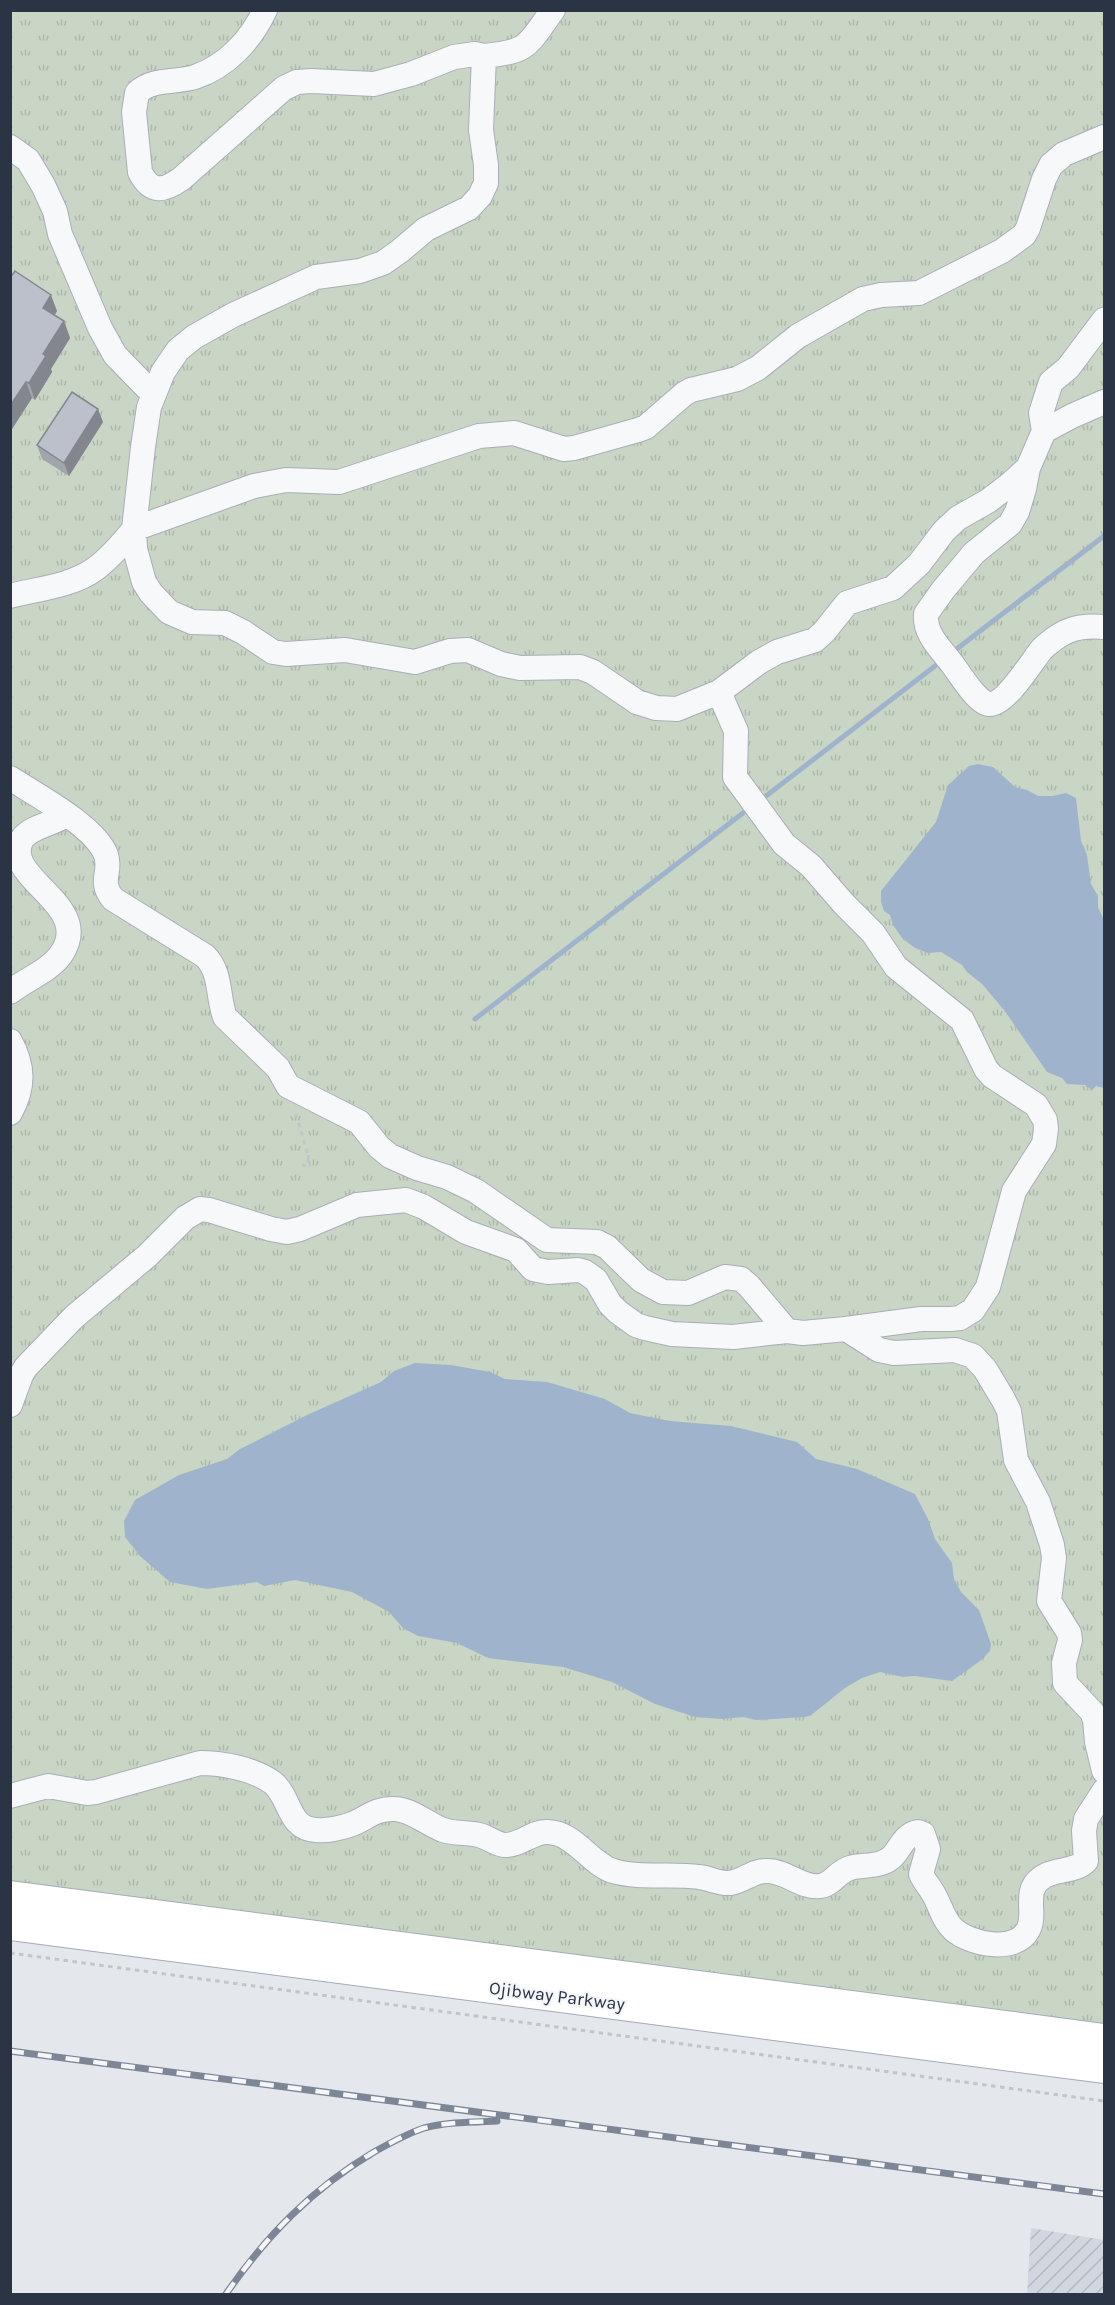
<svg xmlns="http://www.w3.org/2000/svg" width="1115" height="2305" viewBox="0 0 1115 2305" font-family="Karla,sans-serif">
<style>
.industrial{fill:url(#industrial-furrows)}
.grass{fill:url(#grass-tufts)}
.water{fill:#9fb4cc}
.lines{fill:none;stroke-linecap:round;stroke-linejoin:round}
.stream{stroke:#9fb4cc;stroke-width:5}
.minor-casing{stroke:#a9aeb7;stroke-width:26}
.major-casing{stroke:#a3abb8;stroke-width:34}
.path{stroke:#c2c5cb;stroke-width:3;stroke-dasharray:4.5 4.5;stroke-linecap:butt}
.minor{stroke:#f7f8fa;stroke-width:24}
.major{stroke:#fff;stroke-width:32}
.rail-casing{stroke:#7d8696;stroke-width:7}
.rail{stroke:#f4f6f9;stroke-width:4.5;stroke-dasharray:14;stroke-linecap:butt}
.wall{fill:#a1a5ae}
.shaded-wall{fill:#83868d}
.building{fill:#bbc0ca;stroke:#83868d;stroke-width:1.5}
.labels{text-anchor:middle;stroke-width:4.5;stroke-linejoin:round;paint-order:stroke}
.street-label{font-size:18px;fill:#2b3445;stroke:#f4f6f9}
</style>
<defs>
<pattern id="industrial-furrows" width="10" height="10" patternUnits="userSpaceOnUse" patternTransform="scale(1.5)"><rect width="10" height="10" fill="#d2d6de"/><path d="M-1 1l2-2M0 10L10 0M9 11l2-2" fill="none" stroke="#b4b8c0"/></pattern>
<pattern id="grass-tufts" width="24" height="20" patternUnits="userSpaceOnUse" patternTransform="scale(1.5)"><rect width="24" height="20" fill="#c9d6c5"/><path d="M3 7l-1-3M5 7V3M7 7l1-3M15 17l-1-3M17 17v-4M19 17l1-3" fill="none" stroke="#adb8ab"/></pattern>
</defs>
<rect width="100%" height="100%" fill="#e4e7ec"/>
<path class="industrial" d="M1031 2228 1104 2240V2294H1027Z"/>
<path class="grass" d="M10 11H1104V2029L11 1885Z"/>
<path class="water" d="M978 764 993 767 1015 787 1027 790 1038 796H1052L1066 793 1076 798 1081 841 1087 855 1091 884 1098 896V907L1103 918 1104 928V1088L1096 1086 1092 1090 1085 1085 1067 1084 1062 1078 1047 1072 1004 1010 982 984 967 972 962 965 941 952 928 953 915 948 902 938 893 925 890 915 884 911 881 902V891L936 822 948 785 969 766Z
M415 1363 451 1365 490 1372 505 1379 547 1382 605 1399 630 1413 670 1421 731 1426 797 1442 816 1459 857 1469 915 1494 928 1519 935 1539 952 1563 954 1579 961 1592 979 1610 991 1644 990 1651 980 1661 952 1681 915 1676 903 1677 880 1672 862 1678 845 1688 810 1716 804 1717 756 1720 743 1717 722 1719 695 1717 655 1704 612 1682 563 1667 488 1658 457 1643 418 1636 403 1628 389 1612 352 1592 295 1580 264 1586 257 1582 207 1589 170 1582 140 1556 125 1537 124 1521 135 1500 179 1475 227 1459 240 1449 307 1415 381 1382 394 1371Z"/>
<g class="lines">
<path class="stream" d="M958 648 1104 536
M766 796 935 666
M475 1019 743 813"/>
<defs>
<path id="minor" d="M265 10C251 40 227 66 195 77 177 83 151 78 137 93L134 112 140 172C151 194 164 191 181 179L284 88 297 82 311 81 374 84 411 74 454 57 475 54 484 56
M553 10C527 45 530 52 484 56L481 130 486 165V183L480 196 469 208 426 229 400 251 383 263 360 271 316 277 233 315 194 337 178 350 163 372 149 407 143 447 134 529 254 486 286 480 339 482 479 436 514 433 564 449 574 448 638 430 646 427 684 394 691 390 737 379 758 368 798 336 863 299 881 295 919 293 1002 251 1024 235 1028 228 1044 179 1051 165 1064 154 1104 137
M10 147 28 160 43 185 55 211 60 234 100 328 115 355 153 394
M1104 402 1072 416 1044 431 1028 468 1024 489 1017 512 1010 524 974 553 943 590 926 614C924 634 941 649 953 665 959 673 978 704 989 704 1006 705 1032 661 1042 649 1048 643 1060 634 1068 631 1080 626 1092 626 1104 627
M1044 431 1041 413 1051 382 1068 368 1104 320
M134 529 135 549 144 582 151 593 169 612 192 622 225 623 243 632 273 652 286 654 345 650 415 662 450 651 468 650 501 664 520 668 580 667 593 672 637 702 656 708 677 709 719 692 759 662 777 652 815 640 824 632 847 603 893 588 919 564 944 531 958 518 988 501 1009 485 1028 468
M10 596C37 589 72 586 95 569 110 558 122 544 134 529
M719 692 736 731 735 777 784 844 811 866 844 904 873 933 896 967 962 1020 986 1069 992 1076 1036 1105 1045 1120 1046 1129 1044 1144 1014 1191 988 1287 973 1310 960 1318 951 1319H921L846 1329 879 1350 894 1353 955 1350 973 1356 985 1369 1003 1399 1009 1411 1016 1460 1038 1502 1052 1545 1054 1558 1049 1601 1069 1633 1070 1640 1064 1663 1065 1683 1092 1712 1095 1720 1097 1742 1104 1771
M10 778C36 795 95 826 106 855 112 872 98 881 113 899L205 956C222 973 217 996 225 1017L278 1068 288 1086 359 1122 379 1147 390 1156 417 1168 447 1177 476 1191 547 1240 597 1242 607 1247 641 1280 663 1292 688 1293 725 1277 741 1279 749 1286 787 1331 803 1333 846 1329
M10 992C26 979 50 971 62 953 94 903 0 879 22 839 31 826 54 824 66 815
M10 1041C24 1066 24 1088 10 1113
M10 1405 21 1375 26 1367 74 1317 147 1256 185 1218 200 1209 209 1210 271 1229 287 1232 300 1229 357 1205 406 1200 424 1207 466 1232 516 1250 533 1269 548 1272 578 1270 585 1272 596 1280 610 1304 618 1312 636 1325 645 1328 672 1334 733 1337 787 1331
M10 1796 48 1786 87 1793 96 1792 200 1763C222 1763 255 1769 273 1783 291 1798 288 1829 316 1830 327 1831 342 1828 352 1824 367 1818 376 1808 394 1809 411 1809 427 1824 443 1830 455 1834 467 1832 479 1835 487 1837 496 1844 504 1845 520 1846 533 1831 548 1832 575 1833 589 1863 613 1871 640 1879 672 1873 699 1877 709 1878 720 1884 730 1883 744 1881 753 1870 768 1871 786 1871 803 1889 820 1886 832 1885 838 1871 850 1868 865 1864 881 1868 893 1856 901 1847 905 1834 918 1832L923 1834 928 1849 921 1874C924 1881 929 1886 933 1893 940 1904 943 1920 953 1929 969 1944 1015 1954 1028 1930 1037 1914 1023 1892 1040 1879 1053 1868 1074 1873 1086 1861L1084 1831 1086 1819 1104 1791"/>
<path id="major" d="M10 1897 1104 2040
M10 1924 1104 2067"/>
</defs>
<use href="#minor" class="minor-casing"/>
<use href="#major" class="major-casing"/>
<path class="path" d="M296 1114 308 1155V1162L303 1165 310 1167 308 1155
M10 1953 1104 2101"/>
<use href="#minor" class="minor"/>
<use href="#major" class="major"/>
<defs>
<path id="rail" d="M10 2051 1104 2194
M226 2294C267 2235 312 2189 374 2152 390 2143 406 2134 424 2128 447 2122 473 2122 497 2121"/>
</defs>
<use href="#rail" class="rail-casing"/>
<use href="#rail" class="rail"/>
</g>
<path class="wall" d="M10 278 57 311 55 315 64 321 70 338 51 369 52 372 35 400 32 398 12 429 10 428Z
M103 422 69 476 42 459 37 445Z"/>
<path class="shaded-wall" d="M51 295 57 311 49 324 43 308Z
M64 321 70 338 51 369 52 372 35 400 29 383 43 354Z
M26 382 32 398 12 429 10 424V406Z
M98 409 103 422 69 476 64 463Z"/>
<path class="building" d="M15 271 51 295 43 308 64 321 43 354 46 356 29 383 26 382 10 406V278Z
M72 392 98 409 64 463 37 445Z"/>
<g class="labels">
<g class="street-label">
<text transform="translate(557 1996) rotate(7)" y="6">Ojibway Parkway</text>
</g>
</g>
<rect width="1115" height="2305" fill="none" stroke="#2b3445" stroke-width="24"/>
</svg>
